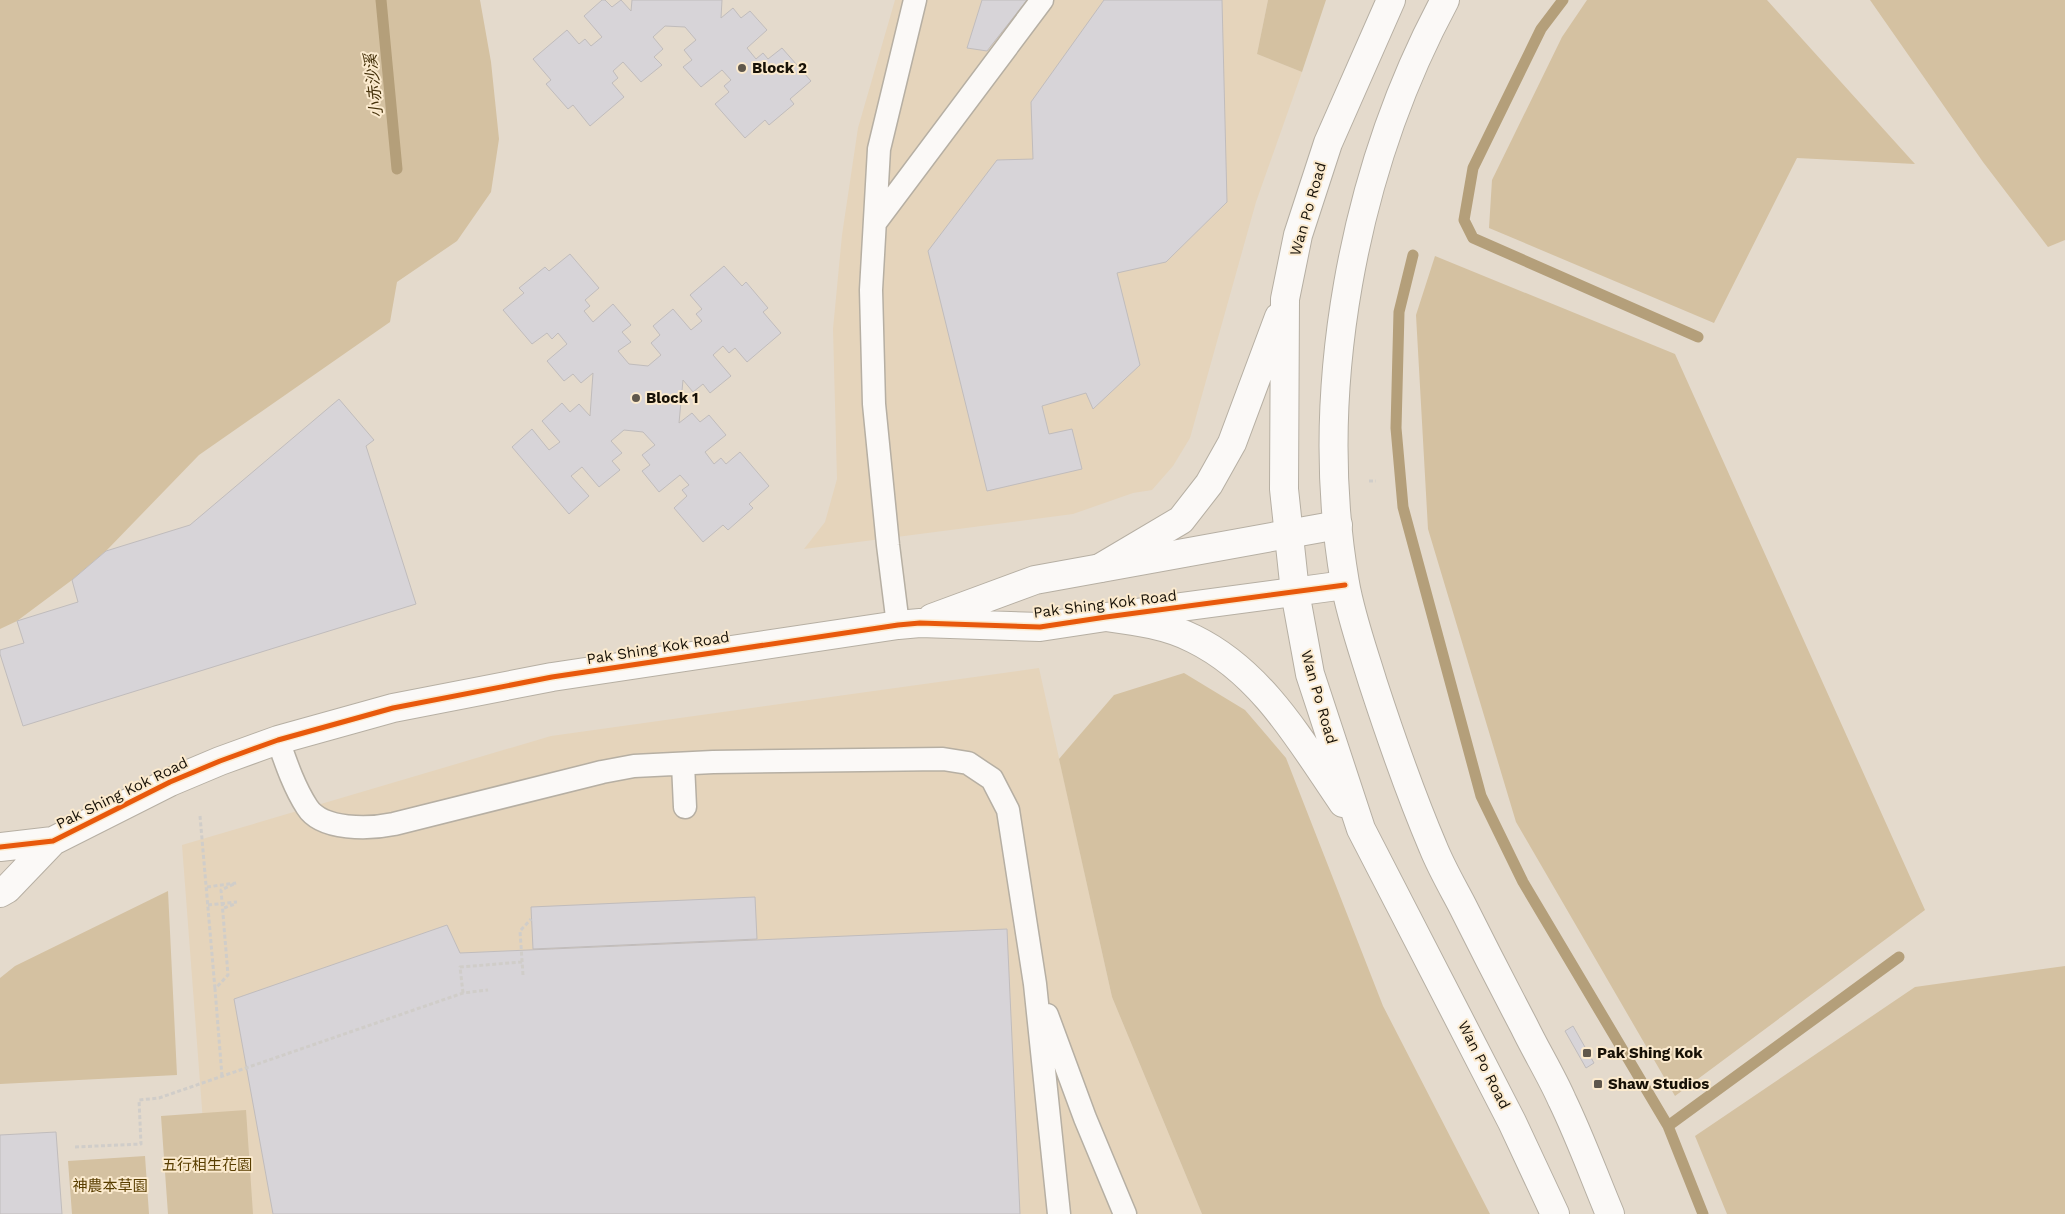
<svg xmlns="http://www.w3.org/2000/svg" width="2065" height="1214" viewBox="0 0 2065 1214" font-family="'Work Sans','Noto Sans TC',sans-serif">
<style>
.built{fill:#e5d4bb}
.green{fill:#d4c1a1}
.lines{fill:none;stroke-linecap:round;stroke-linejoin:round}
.stream{stroke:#b49f7a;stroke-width:11}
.building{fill:#d7d4d8;stroke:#c0bcbc}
.lane-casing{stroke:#b6afa3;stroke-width:25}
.street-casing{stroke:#b6afa3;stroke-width:30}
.secondary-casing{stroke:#b6afa3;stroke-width:30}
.path{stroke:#d0cdc9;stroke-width:3;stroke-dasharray:4 2.5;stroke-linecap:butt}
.lane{stroke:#fbf9f7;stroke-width:22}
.street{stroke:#fbf9f7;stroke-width:28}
.secondary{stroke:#fbf9f7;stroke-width:28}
.path-bridge{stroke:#d0cdc9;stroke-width:3;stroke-dasharray:4 2.5;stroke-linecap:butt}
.cycleway-casing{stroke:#fbeace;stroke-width:8}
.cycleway{stroke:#e8590c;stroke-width:5}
.poi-dot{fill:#5f574c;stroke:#fbeace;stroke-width:2}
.labels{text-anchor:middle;stroke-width:4;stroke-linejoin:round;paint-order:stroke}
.poi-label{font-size:15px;font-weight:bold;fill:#171107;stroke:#fbeace;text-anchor:start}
.street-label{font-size:15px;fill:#171107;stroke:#fbeace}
.park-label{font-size:15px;fill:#593e00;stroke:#fbeace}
.water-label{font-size:16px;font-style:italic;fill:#46320b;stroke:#fbeace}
</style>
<rect width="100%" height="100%" fill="#e4dacc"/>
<path class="built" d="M895 0H1268L1257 54 1302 72 1256 202 1190 438 1173 466 1152 490 1133 493 1073 514 804 549 825 522 837 479 833 329 842 235 858 128Z
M1039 668 1112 997 1202 1214H210L182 845 551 736Z"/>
<path class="green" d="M0 0H480L491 62 499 139 491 192 457 241 397 282 390 322 199 455 106 551 72 580 17 621 0 629Z
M1268 0H1326L1302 72 1257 54Z
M1587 0H1767L1915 164 1797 158 1714 323 1489 228 1492 180 1562 37Z
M1870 0H2065V240L2048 247 1983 162Z
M1435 256 1675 354 1925 910 1675 1096 1516 822 1428 529 1416 315Z
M1184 673 1245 710 1286 758 1383 1006 1490 1214H1202L1112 997 1059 759 1114 695Z
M168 891 177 1075 0 1084V978L15 966Z
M2065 966V1214H1727L1695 1136 1915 987Z
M246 1110 253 1214H168L161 1116Z
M145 1156 149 1214H72L68 1161Z"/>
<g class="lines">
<path class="stream" d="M381 0 397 169
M1563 0 1541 29 1473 168 1464 220 1473 238 1698 337
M1413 255 1399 312 1396 428 1403 507 1481 796 1523 882 1668 1126 1703 1214
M1668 1126 1899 957"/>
</g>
<path class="building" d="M602 0H605L612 7 621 0 631 11 632 0H722L721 18 733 8 741 18 750 11 767 30 747 48 756 59 763 53 768 59 782 48 811 81 790 99 794 104 769 125 765 120 745 138 715 104 729 92 724 86 731 80 722 70 701 87 683 67 692 60 684 50 696 40 685 27 665 26 653 37 663 49 654 57 662 65 641 82 623 62 613 71 618 78 612 83 624 97 590 126 573 105 568 109 546 84 551 80 533 59 567 30 579 44 585 39 591 46 602 37 584 16Z
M982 0H1027L987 51 967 48Z
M1104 0H1222L1227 202 1166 262 1117 273 1140 365 1093 409 1086 393 1042 406 1049 434 1072 429 1082 469 987 491 928 251 997 160 1033 159 1031 102Z
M570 254 599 288 585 300 590 306 584 311 593 322 613 304 631 325 622 332 631 342 618 351 629 364 648 366 661 355 651 343 660 335 653 326 673 309 691 330 702 321 696 314 702 309 690 295 724 266 742 286 746 282 768 308 763 312 781 333 747 362 735 348 729 353 723 346 713 355 731 376 710 393 703 384 693 392 683 380 679 423 692 413 700 422 709 415 726 435 705 452 714 464 721 458 726 464 740 452 769 486 749 504 753 508 728 530 723 525 703 542 674 508 687 496 682 490 689 485 680 475 659 492 642 471 650 465 642 455 655 445 643 432 624 430 611 441 622 453 612 461 620 470 599 487 582 467 571 476 589 496 569 514 512 447 532 429 549 450 560 442 542 421 562 403 570 412 579 404 590 416 593 373 581 383 573 374 564 381 547 361 567 344 558 333 552 339 547 333 532 344 503 310 524 293 519 288 545 267 549 271Z
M339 399 374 440 366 446 416 604 23 726 0 654V650L24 643 17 621 78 602 72 580 106 551 190 525Z
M755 897 757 939 533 949 531 907Z
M447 925 460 953 1007 929 1020 1214H273L234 999Z
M1573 1026 1594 1063 1586 1068 1565 1031Z
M56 1132 62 1214H0V1135Z"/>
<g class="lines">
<defs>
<path id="lane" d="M875 223 1042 0
M898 625 888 545 874 404 871 290 879 149 915 0
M278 740C286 763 294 787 307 807 322 831 370 829 394 824L602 772 634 766 713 762 943 759 968 763 992 779 1008 810 1035 984 1059 1214
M683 764 685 807
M1047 1015 1085 1118 1125 1214"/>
<path id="street" d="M932 618 1035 580 1338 525
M0 847 53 841 170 782 220 761 278 740 393 708 552 677 898 625 920 623 1040 627 1106 617 1345 585
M0 893 7 889 53 841"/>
<path id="secondary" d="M1391 0 1328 143 1298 235 1285 299 1284 489 1295 592 1310 674 1361 829 1512 1122 1555 1214
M1445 0C1353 171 1312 391 1345 583 1351 617 1363 650 1373 683 1391 738 1410 793 1433 847 1441 867 1452 886 1462 905 1482 945 1503 986 1524 1026 1536 1051 1551 1075 1562 1100 1580 1137 1594 1176 1610 1214
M1100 568 1181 520 1209 484 1232 443 1279 317
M1106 617C1136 621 1167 625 1194 639 1263 673 1301 742 1343 803"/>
</defs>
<use href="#lane" class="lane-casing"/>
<use href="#street" class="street-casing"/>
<use href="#secondary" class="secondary-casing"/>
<path class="path" d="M1369 481H1376
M200 816 215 989
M207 887 236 883
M208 905 237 902
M224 908 235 904
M523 975 520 931 531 919
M463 993 460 967 522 962
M75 1147 141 1144 139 1100 159 1098 463 993 488 990"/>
<use href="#lane" class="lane"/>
<use href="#street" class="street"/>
<use href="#secondary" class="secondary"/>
<path class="path-bridge" d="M222 1076 215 989 228 975 221 890 236 883"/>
<defs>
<path id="cycleway" d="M0 847 53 841 170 782 220 761 278 740 393 708 552 677 898 625 920 623 1040 627 1106 617 1345 585"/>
</defs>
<use href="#cycleway" class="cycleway-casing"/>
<use href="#cycleway" class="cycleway"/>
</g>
<g class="poi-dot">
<circle cx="742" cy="68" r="5"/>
<circle cx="636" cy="398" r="5"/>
<rect x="1582" y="1048" width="10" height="10" rx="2.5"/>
<rect x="1593" y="1079" width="10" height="10" rx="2.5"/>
</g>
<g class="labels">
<g class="poi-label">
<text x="752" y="73">Block 2</text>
<text x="646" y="403">Block 1</text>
<text x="1597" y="1058">Pak Shing Kok</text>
<text x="1608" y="1089">Shaw Studios</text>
</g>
<g class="street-label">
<text transform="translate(1308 209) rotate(-74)" y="5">Wan Po Road</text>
<text transform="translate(1105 604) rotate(-7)" y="5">Pak Shing Kok Road</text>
<text transform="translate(658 648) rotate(-9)" y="5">Pak Shing Kok Road</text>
<text transform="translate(1319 697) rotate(74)" y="5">Wan Po Road</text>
<text transform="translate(122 793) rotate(-26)" y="5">Pak Shing Kok Road</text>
<text transform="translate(1484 1065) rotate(63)" y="5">Wan Po Road</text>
</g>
<g class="park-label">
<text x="207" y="1170">五行相生花園</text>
<text x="110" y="1191">神農本草園</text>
</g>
<g class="water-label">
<text transform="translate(373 86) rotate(-96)" y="6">小赤沙溪</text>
</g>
</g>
</svg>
